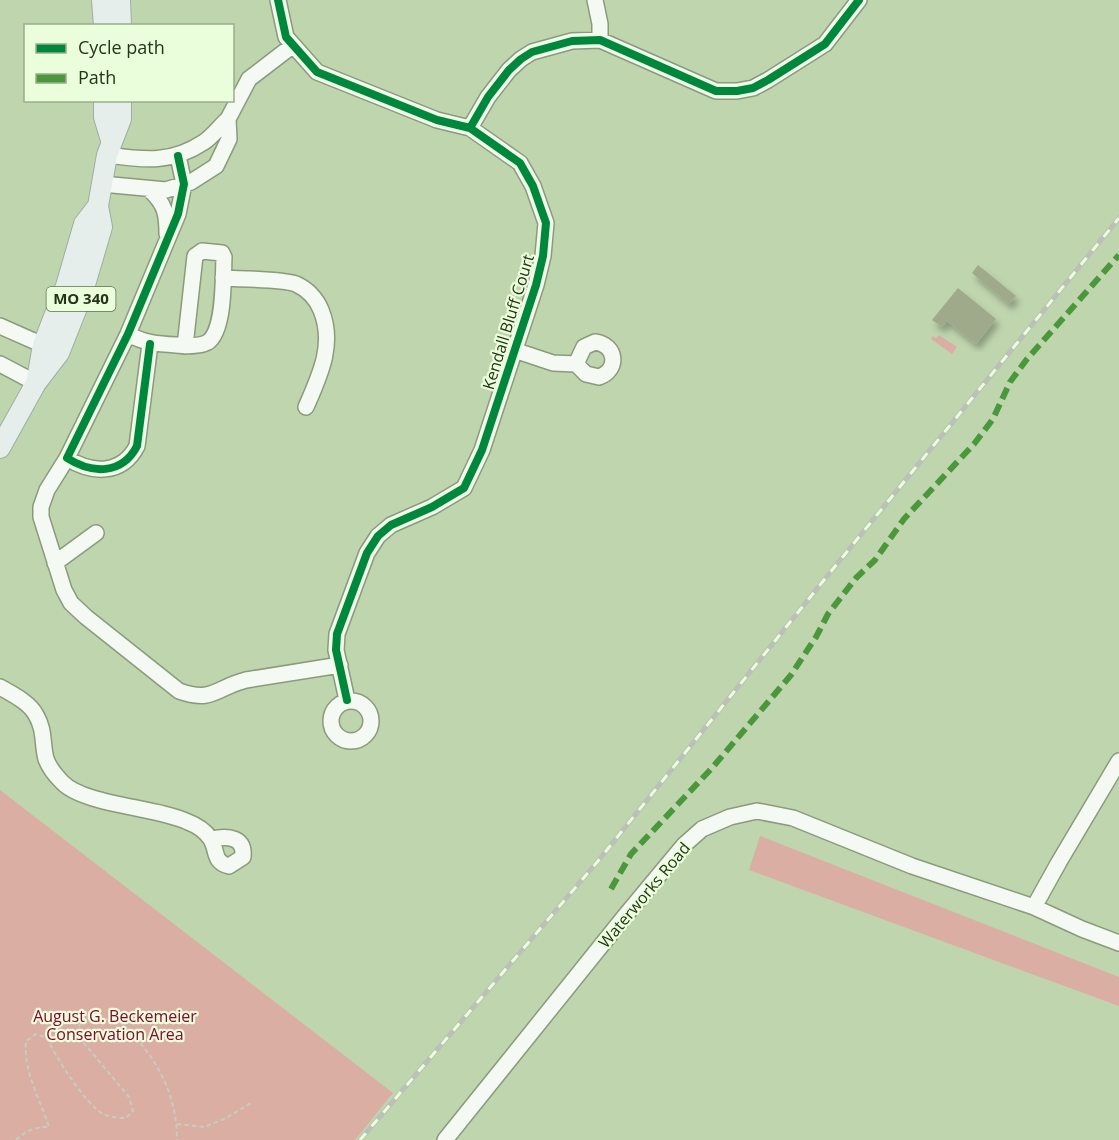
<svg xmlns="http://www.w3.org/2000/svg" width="1119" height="1140" viewBox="0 0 1119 1140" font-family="'Open Sans',sans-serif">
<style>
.green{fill:#dbaea4}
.building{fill:#9faa8a;filter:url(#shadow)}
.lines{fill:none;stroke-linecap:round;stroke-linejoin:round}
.minor-casing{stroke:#8a9b7c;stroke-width:18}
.major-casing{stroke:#9daea2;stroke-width:22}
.path{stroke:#c5ccc0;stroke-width:2;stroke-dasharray:4.5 3;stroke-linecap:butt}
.minor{stroke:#f5f9f3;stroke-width:15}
.major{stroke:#e6eeec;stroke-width:20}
.rail-casing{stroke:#bbc1b6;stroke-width:5}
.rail{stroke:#eafedb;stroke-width:3;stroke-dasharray:9;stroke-linecap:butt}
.quiet{stroke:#4b983c;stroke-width:6;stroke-dasharray:12 6;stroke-linecap:butt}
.cycleway-casing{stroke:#eafedb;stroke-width:11}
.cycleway{stroke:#00873e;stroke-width:8}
.labels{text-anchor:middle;stroke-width:4.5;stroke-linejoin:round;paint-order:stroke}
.shield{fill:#eafedb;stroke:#607153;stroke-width:1.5}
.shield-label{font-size:15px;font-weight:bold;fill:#253419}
.street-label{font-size:16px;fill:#253419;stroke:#eafedb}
.park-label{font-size:16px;fill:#890731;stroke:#eafedb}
</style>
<defs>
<filter id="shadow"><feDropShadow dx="3.5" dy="6" stdDeviation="3" flood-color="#0004"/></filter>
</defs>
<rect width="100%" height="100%" fill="#bfd5ae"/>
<path class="green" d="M939 335 957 347 952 354 931 339 933 336 936 338Z
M0 790 393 1093 355 1140H0Z
M760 836 1119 977V1006L749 870Z"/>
<path class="building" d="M978 265 1016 296 1009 304 972 273Z
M958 288 996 319 976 344 947 321 942 327 932 320Z"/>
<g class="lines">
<defs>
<path id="minor" d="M278 0 286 37 317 72 437 120 470 128 520 163 533 186 546 223 543 256 536 285 482 450 464 488 432 507 391 525 378 536 367 553 337 634 336 650 347 700
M595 0 600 24V40
M228 119 249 79 292 46
M470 128 488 97 509 70 521 59 532 52 572 41 600 40 716 91H737L753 88 768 80 825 44 859 0
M178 156 184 184 178 214 128 334 67 458 47 490 41 507V517L64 590 71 603 86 617 179 691C213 703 215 688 246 680L340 665
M102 184 166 190 191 182 216 166 229 139 228 119C220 126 213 136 204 142 171 164 144 160 107 155
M149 189C165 204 167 213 167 234
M223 278C238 279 284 279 296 284 309 290 316 298 321 310 335 344 320 375 306 407
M0 326 43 345
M128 334C144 343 158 344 176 345 186 346 199 347 208 342 225 330 223 277 224 257L222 253 202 251 195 256 185 346
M595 342C617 345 619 370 599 377L586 374 576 364 584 347Z
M514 350 553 363 576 364
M0 364 36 383
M67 458C92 474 122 475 137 446L150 344
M55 563 96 533
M0 687C12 694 29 702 36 715 45 730 42 744 46 759 49 767 56 776 62 782 83 805 157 807 188 822 196 825 205 831 210 838 218 849 212 862 229 866L243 857C245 836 227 836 211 839
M331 721a20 20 0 1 1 40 0a20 20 0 1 1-40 0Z
M1034 907 1059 862 1119 761
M445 1140 625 916 684 845 702 829 730 817 757 811 793 818 912 866 1034 907 1082 929 1119 943"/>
<path id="major" d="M102 0 104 26
M120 0 121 26
M104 100V117L111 140
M37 380 43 345 66 286 84 224 98 206
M0 448 36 383 59 353 82 295 102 227 98 206 107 155 121 119V100"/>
</defs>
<use href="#minor" class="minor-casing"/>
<use href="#major" class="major-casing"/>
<path class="path" d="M177 1124 204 1127 224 1119 253 1102
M16 1140C27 1130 35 1127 49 1127 40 1099 23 1071 26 1041L36 1034 47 1038C55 1056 86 1105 103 1114 110 1117 118 1118 126 1118L133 1111 129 1097 83 1042 77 1029C86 1016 87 1016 103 1019 107 1020 113 1019 117 1020 123 1023 129 1031 134 1036 161 1065 177 1100 177 1140"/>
<use href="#minor" class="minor"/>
<use href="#major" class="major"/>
<defs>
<path id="rail" d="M360 1140 598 861 828 575 1119 218"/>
</defs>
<use href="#rail" class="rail-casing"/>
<use href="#rail" class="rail"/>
<path class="quiet" d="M611 889 631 854 712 768 791 675 816 637 828 614 856 578 875 560 904 519 974 444 993 419 1010 382 1027 359 1119 255"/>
<defs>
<path id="cycleway" d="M278 0 286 37 317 72 437 120 470 128 520 163 533 186 546 223 543 256 536 285 482 450 464 488 432 507 391 525 378 536 367 553 337 634 336 650 347 700
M470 128 488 97 509 70 521 59 532 52 572 41 600 40 716 91H737L753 88 768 80 825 44 859 0
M150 344 137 446C122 475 92 474 67 458L128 334 178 214 184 184 178 156"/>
</defs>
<use href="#cycleway" class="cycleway-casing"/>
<use href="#cycleway" class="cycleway"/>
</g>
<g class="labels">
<rect class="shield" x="46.5" y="287" width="69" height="24" rx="4.5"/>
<g class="shield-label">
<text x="81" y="304">MO 340</text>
</g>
<g class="street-label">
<text transform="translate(508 322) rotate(-73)" y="6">Kendall Bluff Court</text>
<text transform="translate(644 895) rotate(-50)" y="6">Waterworks Road</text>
</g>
<g class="park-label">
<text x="115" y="1022">August G. Beckemeier<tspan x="115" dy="18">Conservation Area</tspan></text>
</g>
</g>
<rect x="24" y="24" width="210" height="78" fill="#eafedb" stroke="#9bad8d" stroke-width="1.5"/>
<rect x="36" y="44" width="30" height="9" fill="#00873e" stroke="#9bad8d" stroke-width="1.5"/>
<text x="78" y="54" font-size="18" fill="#253419">Cycle path</text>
<rect x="36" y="74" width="30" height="9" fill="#4b983c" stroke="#9bad8d" stroke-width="1.5"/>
<text x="78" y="84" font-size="18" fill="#253419">Path</text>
</svg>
